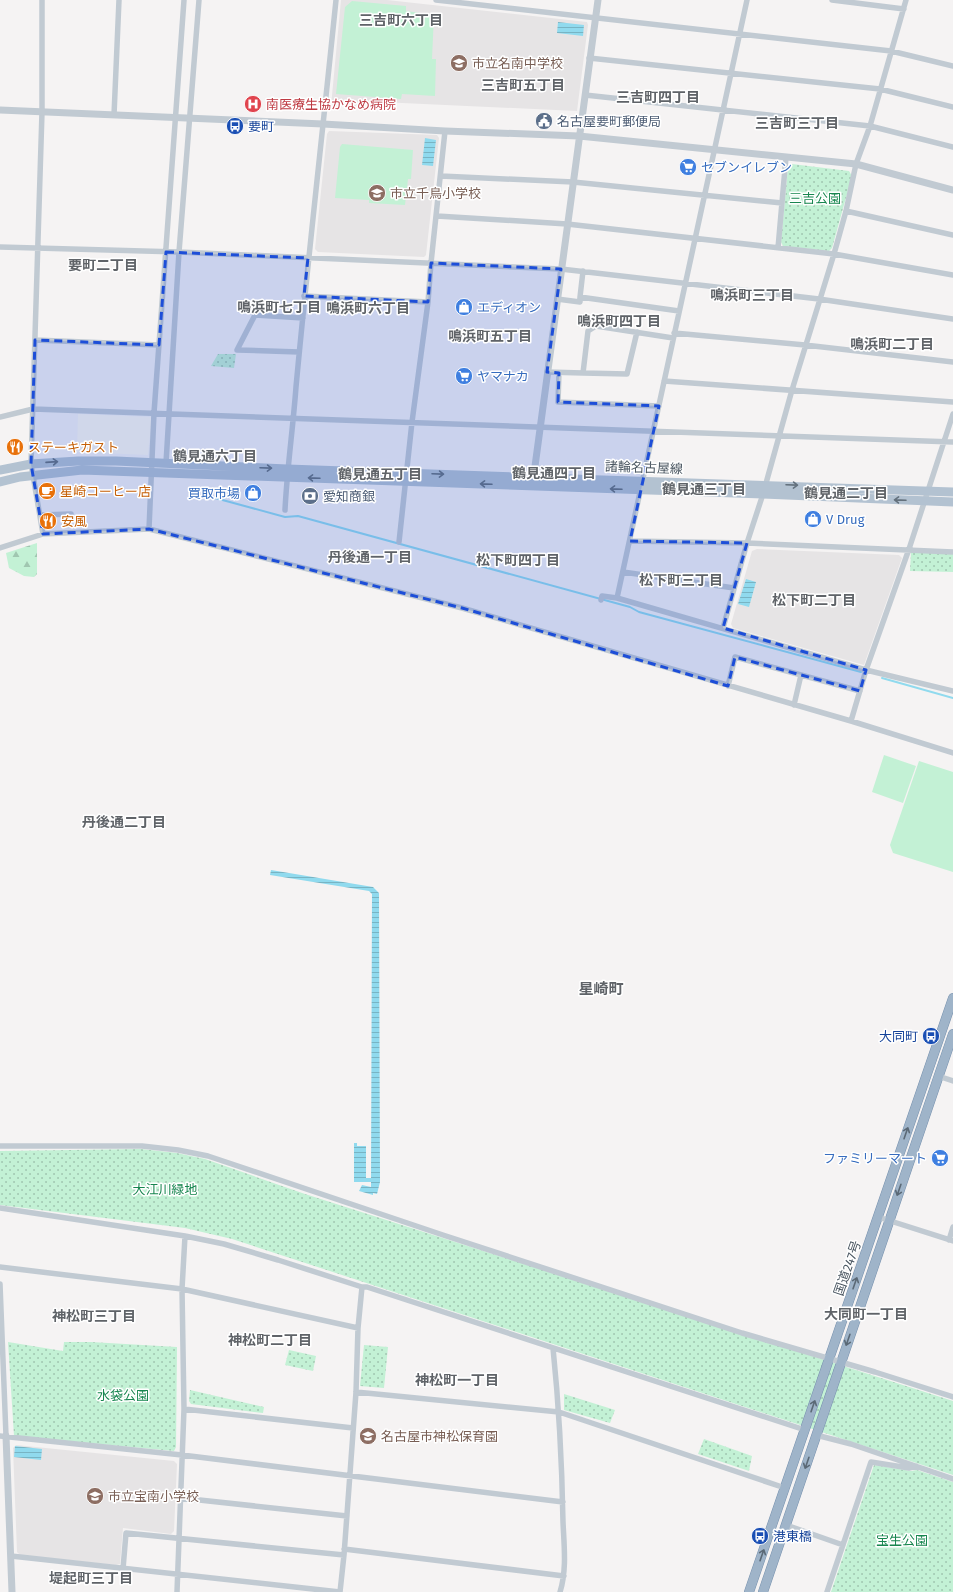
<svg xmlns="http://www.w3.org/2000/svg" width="953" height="1592" viewBox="0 0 953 1592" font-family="'Fira Sans','Noto Sans JP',sans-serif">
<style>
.commercial{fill:#fdf9ef}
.education{fill:#e6e4e5}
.grass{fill:#c3f1d5}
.forest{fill:url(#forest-firs)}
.park{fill:url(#park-dots)}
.water{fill:url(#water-rules)}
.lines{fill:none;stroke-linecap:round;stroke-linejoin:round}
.stream{stroke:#90daee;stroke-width:2}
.trunk-casing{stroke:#7690ad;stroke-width:10}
.minor{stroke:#c1cad2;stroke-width:5.5}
.tertiary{stroke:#c1cad2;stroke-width:7}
.primary{stroke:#b3c2d1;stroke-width:9}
.trunk{stroke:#9fb4c9;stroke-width:9}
.oneway{stroke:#64717d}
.oneway2{stroke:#5b6976}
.marked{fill:#1d4ed8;fill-opacity:0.2;stroke:#1d4ed8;stroke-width:3;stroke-dasharray:8 5;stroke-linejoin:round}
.labels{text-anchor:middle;stroke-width:3;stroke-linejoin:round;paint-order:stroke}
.education-label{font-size:13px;fill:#785e54;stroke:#fff;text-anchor:start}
.health-label{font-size:13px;fill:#be3a42;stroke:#fff;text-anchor:start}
.service-label{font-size:13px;fill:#4e5e75;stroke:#fff;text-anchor:start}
.transit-label{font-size:13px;fill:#164399;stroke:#fff;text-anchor:start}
.shop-label{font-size:13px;fill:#366cbe;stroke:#fff;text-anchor:start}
.park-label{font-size:13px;fill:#17864f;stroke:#fff}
.food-label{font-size:13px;fill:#c56008;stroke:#fff;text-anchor:start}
.street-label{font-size:13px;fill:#4a5661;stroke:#fff}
.neighbourhood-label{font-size:14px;font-weight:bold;fill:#5f6368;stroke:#fff}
.quarter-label{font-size:15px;font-weight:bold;fill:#5f6368;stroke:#fff}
</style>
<defs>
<pattern id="forest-firs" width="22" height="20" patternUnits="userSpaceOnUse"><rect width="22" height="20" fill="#c3f1d5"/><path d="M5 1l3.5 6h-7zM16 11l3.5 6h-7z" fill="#a0c6b0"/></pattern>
<pattern id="park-dots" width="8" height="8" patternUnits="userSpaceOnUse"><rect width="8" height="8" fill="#c3f1d5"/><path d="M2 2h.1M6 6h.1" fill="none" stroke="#a0c6b0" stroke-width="1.8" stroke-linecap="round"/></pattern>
<pattern id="water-rules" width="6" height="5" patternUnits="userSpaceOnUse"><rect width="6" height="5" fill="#90daee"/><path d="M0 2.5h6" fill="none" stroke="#78b4c4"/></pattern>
</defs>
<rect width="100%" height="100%" fill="#f5f3f3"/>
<path class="commercial" d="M78 414 152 417 148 455 77 452Z"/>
<path class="education" d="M341 0H387L587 22 588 25 577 111 359 101 355 107 331 106Z
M329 131 437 135 439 138 426 255 424 257 318 252 315 249 327 134Z
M757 549 899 555 902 558 864 665 733 628 731 624 752 551Z
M16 1445 174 1461 177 1464 174 1531 171 1534 123 1528 120 1564 116 1565 20 1555 17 1552 13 1448Z"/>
<path class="grass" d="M352 1 406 6V11L434 15 432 59H436L435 96 402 94 401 99 336 94 345 7Z
M342 144 413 150 411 179H408L405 205 369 203V200L335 198 340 147Z
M884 755 916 766 903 803 872 792Z
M919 761 953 772V872L893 853 890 845Z"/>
<path class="forest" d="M37 543V574L34 577 24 576 9 568 6 553Z"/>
<path class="park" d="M792 164 849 171 852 176 832 248 829 251 783 246 781 242 788 167Z
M218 354H236L234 368 211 366Z
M911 552 953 554V572L910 571Z
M141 1149 177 1153 205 1159 305 1194 953 1401V1475L232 1239 185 1228 0 1205V1151Z
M8 1342 63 1351 64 1342H91L177 1347 176 1447 174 1451 14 1436Z
M364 1345 388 1347 384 1388 360 1386Z
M289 1350 316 1356 313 1371 285 1365Z
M190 1390 264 1407 263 1413 191 1404 189 1401Z
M564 1394 615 1410 610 1423 564 1410Z
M704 1439 752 1456 749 1471 698 1454Z
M874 1465 911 1471 917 1470 953 1482V1592H831Z"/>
<path class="water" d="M558 22 584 25 583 36 557 33Z
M425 138 436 140 433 166 422 165Z
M746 579 756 582 749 607 738 604Z
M271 870 373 887 379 893 380 1182 377 1194 373 1193V1195L359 1191 362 1185 371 1187 372 894 369 891 270 875Z
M354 1143H357V1146H366V1178H371V1182H354Z
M15 1446 42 1449 41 1460 14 1457Z"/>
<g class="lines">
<path class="stream" d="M204 495 285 517 298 516 630 607 639 612 861 672
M882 678 953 698"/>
<defs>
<path id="trunk" d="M749 1592 953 998
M763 1592 953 1034"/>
</defs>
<use href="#trunk" class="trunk-casing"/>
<path class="minor" d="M42 0V112L31 464 43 534
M436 0 891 51 953 66
M832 0 904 9
M589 58 880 89 953 107
M585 95 870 126 953 147
M114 115 119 0
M441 176 573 182 782 203
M846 211 953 235
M437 216 567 224 834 254 953 275
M0 247 179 252 561 269 819 299 953 319
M778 248 786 157
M304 296 428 302
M580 297 583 271
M557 299 580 302V297L679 311
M674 333 805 345 953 362
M35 340 159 345
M299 352 237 350 255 315 303 318
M547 372 583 373 588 331 596 326 673 338
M559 373 558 402 659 406
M583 373 627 374 637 332
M664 381 953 402
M0 417 33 409 953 442
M166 463 179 252 199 0
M285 510C287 469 293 428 296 387 308 258 323 129 336 0
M40 515 71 514
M149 529 154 413 184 0
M630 541 747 543 953 552
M399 542 412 422 428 302 431 263 445 131
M0 548 43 534 149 529 462 608 851 721 953 753
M623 572 734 588
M617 598 747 0
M601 600 602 596 617 598 866 670 953 691
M723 628 747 543 763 494 792 390 834 254 846 211 856 164 870 126 906 0
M728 686 735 657 860 691
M794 705 801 675
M851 721 866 670 909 549 953 414
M938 1076 953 1081
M0 1146H142L178 1150 208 1156 443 1235 742 1333 875 1372 953 1397
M0 1208 185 1236 224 1244 278 1260 362 1287H367L805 1430
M878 1217 953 1241
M949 1240 953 1227
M0 1267 182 1289 358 1328
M0 1284 6 1436
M553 1348C559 1406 562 1464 563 1522 564 1545 567 1570 560 1592
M356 1392 559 1412 785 1488
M184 1409 353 1428
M816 1435 851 1444 953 1479
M0 1436 182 1455 563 1502
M181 1498 347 1516
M786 1525 843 1545
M344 1549 564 1576
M11 1556 340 1592
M123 1569 126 1533 344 1555 356 1392 358 1328 362 1287
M177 1592 184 1409 182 1289 185 1236
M340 1592 344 1555
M827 1592 871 1462 909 1468 916 1466"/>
<path class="tertiary" d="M0 110 323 124 445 131 579 136 856 164 953 190
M533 481 598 0
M6 1436 12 1592"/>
<path class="primary" d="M0 470 31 464 78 461H116L287 469 953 492
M0 482 20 477 82 470 763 494 953 502"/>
<use href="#trunk" class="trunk"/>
</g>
<defs><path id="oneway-shaft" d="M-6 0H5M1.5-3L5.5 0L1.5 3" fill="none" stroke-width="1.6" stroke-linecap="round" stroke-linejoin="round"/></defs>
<g class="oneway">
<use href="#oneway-shaft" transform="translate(52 462) rotate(-4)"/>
<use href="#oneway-shaft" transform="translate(266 468) rotate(2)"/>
<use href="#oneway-shaft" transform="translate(438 474) rotate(2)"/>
<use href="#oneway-shaft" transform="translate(314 478) rotate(-178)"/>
<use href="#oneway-shaft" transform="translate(486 484) rotate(-178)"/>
<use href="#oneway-shaft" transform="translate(792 485) rotate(2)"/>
<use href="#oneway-shaft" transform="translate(616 489) rotate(-178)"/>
<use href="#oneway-shaft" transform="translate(900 500) rotate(-178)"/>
</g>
<g class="oneway2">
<use href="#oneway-shaft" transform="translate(906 1133) rotate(-71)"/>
<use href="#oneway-shaft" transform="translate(899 1190) rotate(109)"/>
<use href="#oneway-shaft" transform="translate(855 1283) rotate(-71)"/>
<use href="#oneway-shaft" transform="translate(848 1340) rotate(109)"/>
<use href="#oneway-shaft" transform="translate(813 1406) rotate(-71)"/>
<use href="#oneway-shaft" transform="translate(807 1463) rotate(109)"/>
<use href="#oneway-shaft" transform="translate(762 1555) rotate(-71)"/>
</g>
<path class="marked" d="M166 252 308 258 304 296 428 302 431 263 561 269 547 372 559 373 558 402 659 406 630 541 747 543 723 628 866 670 860 691 735 657 728 686 462 608 149 529 43 534 31 464 35 340 159 345Z"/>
<defs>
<symbol id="school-disc" viewBox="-11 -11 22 22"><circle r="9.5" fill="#8d6e63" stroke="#fff"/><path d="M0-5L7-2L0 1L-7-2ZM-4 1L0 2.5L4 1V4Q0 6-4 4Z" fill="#fff"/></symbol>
<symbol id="hospital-disc" viewBox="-11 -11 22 22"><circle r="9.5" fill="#e0444e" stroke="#fff"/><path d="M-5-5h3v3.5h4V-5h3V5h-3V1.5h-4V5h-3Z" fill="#fff"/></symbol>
<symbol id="civic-disc" viewBox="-11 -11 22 22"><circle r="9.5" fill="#5c6f8a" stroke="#fff"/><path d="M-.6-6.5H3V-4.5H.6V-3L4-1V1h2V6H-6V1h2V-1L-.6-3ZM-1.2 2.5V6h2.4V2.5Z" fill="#fff"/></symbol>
<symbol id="bus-disc" viewBox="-11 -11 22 22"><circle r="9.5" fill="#1a4fb4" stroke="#fff"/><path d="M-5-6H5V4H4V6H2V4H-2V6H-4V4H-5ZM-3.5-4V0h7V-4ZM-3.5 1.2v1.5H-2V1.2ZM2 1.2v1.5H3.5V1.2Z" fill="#fff"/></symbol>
<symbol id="supermarket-disc" viewBox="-11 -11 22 22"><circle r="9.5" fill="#3f7fe0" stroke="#fff"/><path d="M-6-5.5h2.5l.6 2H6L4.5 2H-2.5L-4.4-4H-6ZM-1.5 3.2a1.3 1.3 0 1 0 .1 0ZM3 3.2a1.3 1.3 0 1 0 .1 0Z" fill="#fff"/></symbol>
<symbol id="shop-disc" viewBox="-11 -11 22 22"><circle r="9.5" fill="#3f7fe0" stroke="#fff"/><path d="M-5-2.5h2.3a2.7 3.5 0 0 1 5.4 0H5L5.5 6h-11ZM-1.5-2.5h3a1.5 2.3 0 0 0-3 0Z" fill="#fff"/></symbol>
<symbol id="restaurant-disc" viewBox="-11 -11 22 22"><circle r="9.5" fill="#e8710a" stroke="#fff"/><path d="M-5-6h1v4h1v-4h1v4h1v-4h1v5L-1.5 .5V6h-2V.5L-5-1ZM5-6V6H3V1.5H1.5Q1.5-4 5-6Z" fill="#fff"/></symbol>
<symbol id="cafe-disc" viewBox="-11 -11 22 22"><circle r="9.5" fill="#e8710a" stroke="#fff"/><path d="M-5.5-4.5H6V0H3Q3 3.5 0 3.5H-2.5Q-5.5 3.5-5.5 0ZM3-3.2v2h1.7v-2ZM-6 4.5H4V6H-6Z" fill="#fff"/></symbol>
<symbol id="bank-disc" viewBox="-11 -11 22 22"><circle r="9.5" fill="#5c6f8a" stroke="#fff"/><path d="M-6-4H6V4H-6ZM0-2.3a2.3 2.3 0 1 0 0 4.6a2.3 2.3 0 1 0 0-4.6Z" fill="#fff"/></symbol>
</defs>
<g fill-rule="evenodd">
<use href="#school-disc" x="449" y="53" width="20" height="20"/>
<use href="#hospital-disc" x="243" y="94" width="20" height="20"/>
<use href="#civic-disc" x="534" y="111" width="20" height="20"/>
<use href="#bus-disc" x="225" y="116" width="20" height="20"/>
<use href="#supermarket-disc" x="678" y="157" width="20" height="20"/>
<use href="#school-disc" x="367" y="183" width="20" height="20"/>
<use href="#shop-disc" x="454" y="297" width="20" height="20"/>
<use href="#supermarket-disc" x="454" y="366" width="20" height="20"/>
<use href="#restaurant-disc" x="5" y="437" width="20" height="20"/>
<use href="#cafe-disc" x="37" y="481" width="20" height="20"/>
<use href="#shop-disc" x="243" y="483" width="20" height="20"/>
<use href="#bank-disc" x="300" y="486" width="20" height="20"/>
<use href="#shop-disc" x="803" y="509" width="20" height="20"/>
<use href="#restaurant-disc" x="38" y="511" width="20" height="20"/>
<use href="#bus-disc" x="921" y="1026" width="20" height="20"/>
<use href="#supermarket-disc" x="930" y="1148" width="20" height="20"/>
<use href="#school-disc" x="358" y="1426" width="20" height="20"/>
<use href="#school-disc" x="85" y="1486" width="20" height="20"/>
<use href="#bus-disc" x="750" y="1526" width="20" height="20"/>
</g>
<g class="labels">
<g class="education-label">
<text x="472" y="68">市立名南中学校</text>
<text x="390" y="198">市立千鳥小学校</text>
<text x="381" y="1441">名古屋市神松保育園</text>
<text x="108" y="1501">市立宝南小学校</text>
</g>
<g class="health-label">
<text x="266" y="109">南医療生協かなめ病院</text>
</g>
<g class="service-label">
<text x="557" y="126">名古屋要町郵便局</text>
<text x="323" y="501">愛知商銀</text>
</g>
<g class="transit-label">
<text x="248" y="131">要町</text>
<text x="918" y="1041" text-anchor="end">大同町</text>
<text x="773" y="1541">港東橋</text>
</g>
<g class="shop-label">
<text x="701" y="172">セブンイレブン</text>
<text x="477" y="312">エディオン</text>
<text x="477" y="381">ヤマナカ</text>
<text x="240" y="498" text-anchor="end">買取市場</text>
<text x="826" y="524">V Drug</text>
<text x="927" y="1163" text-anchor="end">ファミリーマート</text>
</g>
<g class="park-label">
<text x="815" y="203">三吉公園</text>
<text x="165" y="1194">大江川緑地</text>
<text x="123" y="1400">水袋公園</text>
<text x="902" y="1545">宝生公園</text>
</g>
<g class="food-label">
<text x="28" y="452">ステーキガスト</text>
<text x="60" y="496">星崎コーヒー店</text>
<text x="61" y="526">安風</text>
</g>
<g class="street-label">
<text transform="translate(644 467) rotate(2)" y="5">諸輪名古屋線</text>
<text transform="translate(847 1268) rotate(-71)" y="5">国道247号</text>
</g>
<g class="neighbourhood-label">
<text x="401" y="25">三吉町六丁目</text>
<text x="523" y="90">三吉町五丁目</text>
<text x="658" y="102">三吉町四丁目</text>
<text x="797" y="128">三吉町三丁目</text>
<text x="103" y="270">要町二丁目</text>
<text x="752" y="300">鳴浜町三丁目</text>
<text x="279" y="312">鳴浜町七丁目</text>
<text x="368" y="313">鳴浜町六丁目</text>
<text x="619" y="326">鳴浜町四丁目</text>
<text x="490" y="341">鳴浜町五丁目</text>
<text x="892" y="349">鳴浜町二丁目</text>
<text x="215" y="461">鶴見通六丁目</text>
<text x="554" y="478">鶴見通四丁目</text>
<text x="380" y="479">鶴見通五丁目</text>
<text x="704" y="494">鶴見通三丁目</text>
<text x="846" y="498">鶴見通二丁目</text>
<text x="370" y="562">丹後通一丁目</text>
<text x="518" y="565">松下町四丁目</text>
<text x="681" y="585">松下町三丁目</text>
<text x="814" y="605">松下町二丁目</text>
<text x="124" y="827">丹後通二丁目</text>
<text x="866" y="1319">大同町一丁目</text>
<text x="94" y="1321">神松町三丁目</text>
<text x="270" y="1345">神松町二丁目</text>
<text x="457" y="1385">神松町一丁目</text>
<text x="91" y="1583">堤起町三丁目</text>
</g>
<g class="quarter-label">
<text x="601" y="994">星崎町</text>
</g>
</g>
</svg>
